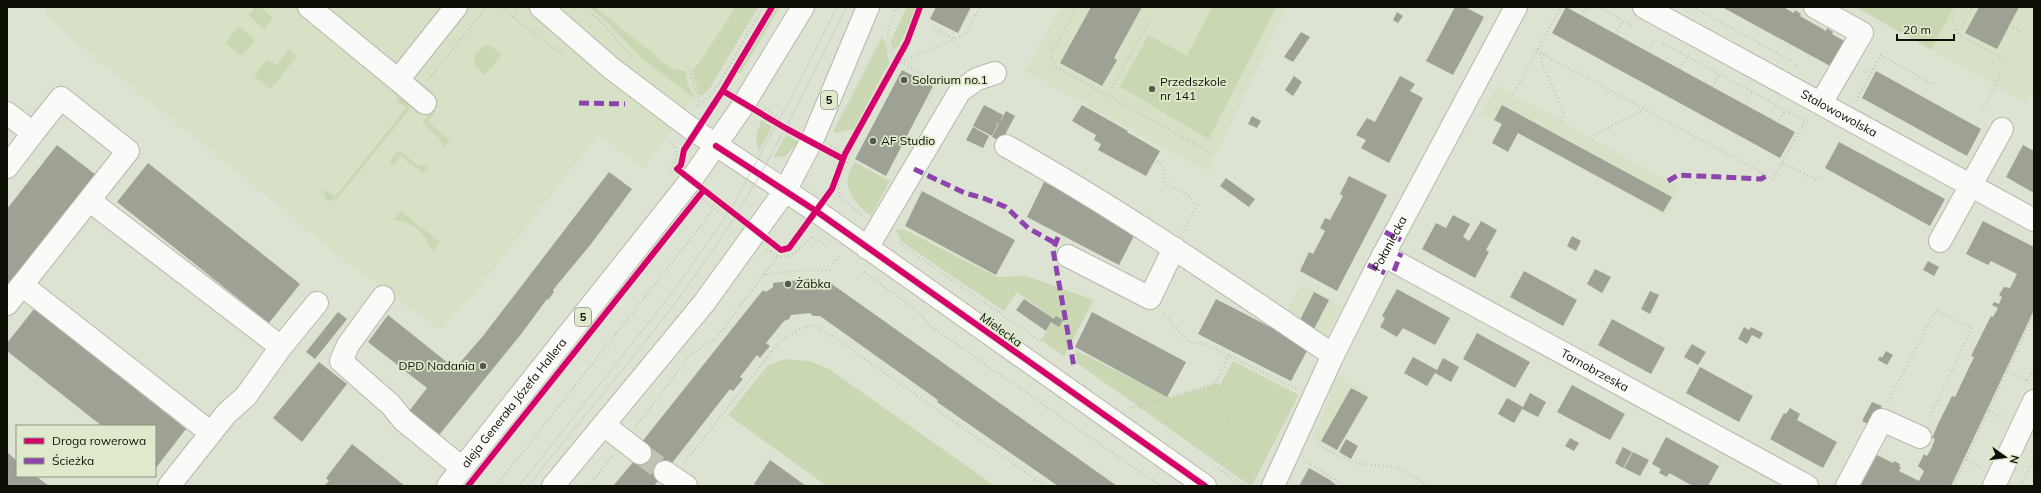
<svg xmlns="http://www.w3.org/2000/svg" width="2041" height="493" viewBox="0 0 2041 493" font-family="Mulish,sans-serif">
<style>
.built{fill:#d7e1c6}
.green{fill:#cad7b3}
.building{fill:#9da295}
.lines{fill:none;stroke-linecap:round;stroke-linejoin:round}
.minor-tunnel{stroke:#bec3b4;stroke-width:22;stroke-dasharray:22 11;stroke-linecap:butt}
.minor-casing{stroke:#b4b9ac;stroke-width:24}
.major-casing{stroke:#b4b9ac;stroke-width:24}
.path{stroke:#c4c6c0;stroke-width:2.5;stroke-dasharray:1 3;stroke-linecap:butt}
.minor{stroke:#fafbf8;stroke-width:22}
.major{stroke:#fafbf8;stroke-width:22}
.tram{stroke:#cbcdc9;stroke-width:1}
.quiet{stroke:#8e44ad;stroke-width:5;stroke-dasharray:10 5;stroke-linecap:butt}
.cycleway-casing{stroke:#dfeacc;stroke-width:8}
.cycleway{stroke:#d6006c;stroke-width:6}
.poi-dot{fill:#565a4e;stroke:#dfeacc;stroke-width:1.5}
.labels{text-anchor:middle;stroke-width:3.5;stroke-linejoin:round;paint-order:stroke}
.shield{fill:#dfeacc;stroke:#4c5141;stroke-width:1}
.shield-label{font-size:11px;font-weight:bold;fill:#0d1006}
.poi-label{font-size:12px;fill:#0d1006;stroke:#dfeacc;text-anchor:start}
.street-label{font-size:12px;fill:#0d1006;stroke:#dfeacc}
</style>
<rect width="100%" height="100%" fill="#dde3d3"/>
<path class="built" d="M47 7H758L710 88 702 97 694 99 644 168 598 135 475 293 440 330 336 254 256 187 78 45 46 15Z
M1061 7H1287L1208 172 1024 71Z
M1857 7H2034V89L2027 104Z
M1498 86 1680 188 1665 215 1481 113Z
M1301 284 1343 306 1325 340 1283 318Z
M1337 376 1371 395 1337 452 1313 439Z"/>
<path class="green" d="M255 7H260L273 18 264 29 248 15Z
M589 7H595L671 68 685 71 689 88 695 99 640 57 612 27Z
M736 7H758L710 88 700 96 692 70 700 62Z
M775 7H780L740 74 737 72Z
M907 7H916C911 22 904 37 895 50H893L890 42Z
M1212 7H1276L1209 139 1120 87 1148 35 1187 56Z
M1856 7H1954L1931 50Z
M239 26 255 40 242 56 225 43Z
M882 37 886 44 889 63 854 129 835 133 833 132Z
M485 45H489L502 55 485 75C471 64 469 57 485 45Z
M289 49 297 56 271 89 254 76 267 59 276 66Z
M398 98H402L410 103 409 110 337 199 328 201 324 196V189L335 197 406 108 396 100Z
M430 110 436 111 428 122 450 140 443 148 440 139 423 123Z
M761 120 772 127 759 151 756 138Z
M786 135 799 142 785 156 773 158Z
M400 151 416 164 428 167 423 173 401 156 393 166 390 161 396 153Z
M854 162 890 181 871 216C859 208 845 192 848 176 849 172 853 166 854 162Z
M401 211 440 242 433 251C430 248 429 244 426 240 420 228 407 221 394 220Z
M903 229 997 277 1026 276 1094 300 1064 356 1041 340 1054 319 1017 292 1004 311 902 242 896 230Z
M1075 350 1171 398 1215 384 1220 385 1233 361 1297 394 1298 396 1253 484 1249 485 1077 363Z
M785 359 809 361 829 369 995 486H827L728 415 768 365Z"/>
<path class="building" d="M936 7H971L958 33 930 19Z
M1091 7H1142L1114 58 1117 60 1102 86 1060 63Z
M1455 7H1465L1484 17 1453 75 1426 61Z
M1566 7 1795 132 1780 158 1552 33Z
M1722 7H1783L1794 13 1795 10 1801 14 1800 16 1826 31 1827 28 1833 32 1832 34 1846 42 1832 67Z
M1979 7H2019L1997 49 1965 33Z
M1397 12 1403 16 1398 23 1393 20Z
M1301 32 1310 37 1293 62 1284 57Z
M902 70 933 86 886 176 855 159Z
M1876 71 1981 129 1967 156 1862 98Z
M1294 76 1302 82 1293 96 1285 90Z
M1400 76 1415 84 1410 91 1423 98 1389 163 1361 148 1366 140 1356 135 1367 118 1375 122Z
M984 105 1003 115 999 124 990 120 998 124 992 136 973 126Z
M1082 105 1128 131 1127 132 1160 151 1146 176 1098 150 1101 144 1094 140 1096 135 1072 121Z
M1502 105 1672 197 1663 212 1518 133 1508 152 1492 143 1502 124 1494 120Z
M1006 111 1015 116 1001 142 992 137Z
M1252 116 1261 121 1257 128 1248 124Z
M973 127 989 136 983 148 966 140Z
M1839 142 1945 199 1930 226 1825 168Z
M57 145 96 175 7 289V209Z
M2023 145 2034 151V193L2006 177Z
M148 163 300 284 269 323 117 202Z
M609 172 632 189 591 244 553 290 554 292 548 300 547 299 522 333 435 440 406 415 427 388 368 342 388 315 448 363 450 360 457 366 483 336Z
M1349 176 1387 195 1337 291 1300 271 1309 252 1313 254 1325 231 1320 228 1325 218 1330 220 1343 196 1340 194Z
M1226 178 1255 199 1249 207 1220 186Z
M1044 182 1137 230 1119 265 1027 217Z
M922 191 1015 240 996 275 905 226Z
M1453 215 1470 224 1463 237 1469 241 1481 221 1497 230 1486 250 1489 252 1475 278 1422 249 1436 223 1446 228Z
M1983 221 2034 247V310L1951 486H1860L1877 455 1893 463 1894 461 1900 464 1899 466 1901 467 1899 471 1919 481 1924 471 1918 466 1924 454 1927 456 1931 449 1935 439 1932 438 1938 424 1952 396 1955 397 1974 357 1971 356 1991 316 1993 317 1998 308 1992 305 1994 302 1999 304 2002 297 1999 295 2004 287 2010 288 2017 274 1991 261 1988 265 1966 254Z
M1572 236 1581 241 1576 251 1567 246Z
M1928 261 1939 267 1934 276 1923 270Z
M1595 269 1611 277 1602 293 1587 284Z
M1524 271 1577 300 1563 326 1510 297Z
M815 278 816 282 826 283 829 282 1117 486H1058L937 402 938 400 820 316H813L810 313 791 315 789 319 784 321 766 343 770 346 760 358 757 355 740 377 743 379 733 391 730 389 654 486H613L635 460 641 443 763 290 766 292 773 287V283Z
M1397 289 1450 318 1435 345 1403 328 1397 337 1380 327 1385 318 1382 316Z
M1650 291 1659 295 1650 314 1641 309Z
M1314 292 1329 300 1313 331 1298 324Z
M1024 299 1054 319 1056 316 1063 320 1059 327 1051 322 1046 331 1016 310Z
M1216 299 1309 347 1291 381 1198 334Z
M34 309 186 429 155 469V426H102L7 351V343Z
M338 312 347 319 315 359 306 352Z
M1092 312 1186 362 1167 397 1075 347Z
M1612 319 1665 348 1651 374 1598 345Z
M1744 327 1749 330 1751 327 1763 333 1760 339 1752 335 1747 344 1738 339Z
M1477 333 1530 362 1515 388 1463 359Z
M1692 344 1706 352 1698 365 1684 357Z
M1886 351 1893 355 1887 365 1878 360 1880 356 1882 358Z
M1413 357 1437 370 1443 358 1459 367 1451 382 1435 373 1427 386 1404 373Z
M319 362 347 384 302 442 273 418Z
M1700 367 1753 396 1739 422 1686 393Z
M1572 385 1625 414 1610 440 1557 412Z
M1351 388 1368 397 1337 450 1321 441Z
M1530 393 1546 402 1538 417 1522 409 1514 423 1498 414 1507 398 1523 407Z
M1872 402 1882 406 1872 426 1862 421Z
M1790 408 1800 414 1797 420 1837 442 1823 468 1770 439 1784 413 1786 414Z
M1666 437 1719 466 1708 486H1693L1669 473 1667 477 1659 473 1661 469 1652 464Z
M1570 438 1579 443 1574 451 1565 446Z
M1346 439 1358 446 1351 459 1339 452Z
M352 444 405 486H324L329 481 326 478Z
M1623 447 1632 452 1623 468 1615 463Z
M7 452 17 461V476H36L49 486H7Z
M1633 452 1649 460 1640 476 1624 468Z
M770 460 806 486H757L754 484Z
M1309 468 1330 480 1337 486H1299Z"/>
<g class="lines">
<path class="minor-tunnel" d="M640 453 665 472"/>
<defs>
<g id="minor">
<path d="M309 7 398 80 456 7"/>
<path d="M541 7 611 68 689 127 816 211 1205 486"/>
<path id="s1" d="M1644 7 2034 220"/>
<path d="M1815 7 1862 33 1821 103"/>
<path d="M398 80 425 103"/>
<path d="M7 113 33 133 61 98 128 151 7 304"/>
<path d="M1006 146C1119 209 1226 283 1333 355"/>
<path d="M7 167 33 133"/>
<path d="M90 201 281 347"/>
<path d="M1940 241 2002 129"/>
<path d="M867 248 960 91 977 79 995 73"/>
<path id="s2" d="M1383 255 1807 486"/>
<path d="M1068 256 1150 298 1174 248"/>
<path d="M22 285 211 433"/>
<path d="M383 297 348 345 341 361 391 405 403 420 462 468"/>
<path d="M604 425 640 453"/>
<path d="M665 472 686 486"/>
<path d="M169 486 226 414 246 396 281 347 317 303"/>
<path id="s3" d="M1273 486 1333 355 1376 269 1516 7"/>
<path d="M1847 486 1882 420 1920 437"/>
<path d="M1994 486 2034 401"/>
</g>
<g id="major">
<path id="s4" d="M448 486 691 180 742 107 803 7"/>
<path d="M553 486 704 303 785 191 814 136 868 7"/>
</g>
</defs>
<use href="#minor" class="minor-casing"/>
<use href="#major" class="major-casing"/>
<path class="path" d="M500 7 513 17
M520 7 513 17 563 55
M583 7 601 21 633 58
M896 7C889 27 879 47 901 62L966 34 980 7
M1077 7 1052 53 1051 58 1056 67 1213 154
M1599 7 1634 27
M1692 7 1796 63 1798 67
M1958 7 1952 19 1958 34 2005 60
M1582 16 1587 7
M2009 25 2021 31
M934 29 954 39
M1615 34 1623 21
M1958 34 1972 7
M1663 43 1805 121 1808 120
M1537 51 1773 179 1805 121
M1648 52 1655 39
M1544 54 1541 61 1564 113 1560 121
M901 62 937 83 928 101
M688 66 699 100 698 106
M1680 69 1687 56
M1864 72 1867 70H1873
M428 80 486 7
M720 82 723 85
M1712 87 1719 74
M1108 95 1151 18
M1513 95 1561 7
M1856 101 1881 55 1930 83H1934
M1745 105 1752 92
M697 107 710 96 720 82 763 7
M765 109 777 116
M1982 110 1995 86 2000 70
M1777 123 1785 110
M667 138 675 147 677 156 669 172 670 173
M1592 139 1599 132 1644 110
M831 146 850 156 838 183 840 197 863 216
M1157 161 1162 164 1165 183 1188 195 1193 202 1197 205 1183 232
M1782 163 1815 179 1820 176
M702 199 720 213
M812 237 829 247
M899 243 1041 342
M767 249C770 251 774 255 777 256 791 261 804 245 812 237
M864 272 919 312 929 325 1160 486
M762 275 804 270 829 271 840 255
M1163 313 1188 342 1205 344 1296 389
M2029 323 2034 326
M1229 355 1216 383 1252 486
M2007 371 2028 381
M2027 381 2034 367
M1888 402 1936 310 1972 328 1929 419
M1131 407 1133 408 1216 383
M1989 411 2004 418
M636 426 691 354 716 338 778 256
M1316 443 1338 456 1361 464 1396 467 1429 486
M1966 460 1982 468
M685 462 780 341 800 329 812 325 834 337 1045 486
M1307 462 1345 486
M1215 466 1244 486
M496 486 714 209
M589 486 612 456
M1953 486 2034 313
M2021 486 2034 459"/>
<use href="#minor" class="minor"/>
<use href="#major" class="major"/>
<path class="tram" d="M519 486 665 302 718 228 733 205 793 94 837 7
M528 486C593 404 664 325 721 238 770 165 807 85 846 7"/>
<path class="quiet" d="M579 103 625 104
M914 169 965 193 983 198 1006 207 1028 228 1055 243
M1668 181 1678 175 1761 179 1766 176
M1385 232 1401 240
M1058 237 1053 250 1074 367
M1368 265 1385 273
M1394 271 1401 253"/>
<defs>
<path id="cycleway" d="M772 7 721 93 684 150 681 165 677 169 781 250 789 248 832 189 845 154 907 42 920 7
M723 91 787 129 843 159
M716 146 816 211 1205 486
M468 486 703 191"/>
</defs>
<use href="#cycleway" class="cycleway-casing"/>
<use href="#cycleway" class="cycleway"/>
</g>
<g class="poi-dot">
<circle cx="904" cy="80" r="4"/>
<circle cx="1152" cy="89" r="4"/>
<circle cx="873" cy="141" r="4"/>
<circle cx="788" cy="284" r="4"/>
<circle cx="483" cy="366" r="4"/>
</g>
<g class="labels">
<g class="shield">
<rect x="821" y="91" width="16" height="18" rx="3"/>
<rect x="575" y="308" width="16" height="18" rx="3"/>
</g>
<g class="shield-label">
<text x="829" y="104">5</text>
<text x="583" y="321">5</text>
</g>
<g class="poi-label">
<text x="912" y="84">Solarium no.1</text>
<text x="1160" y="86">Przedszkole<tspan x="1160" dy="14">nr 141</tspan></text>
<text x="881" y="145">AF Studio</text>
<text x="796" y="288">Żabka</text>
<text x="475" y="370" text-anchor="end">DPD Nadania</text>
</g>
<g class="street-label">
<text dy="4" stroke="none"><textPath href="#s1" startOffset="222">Stalowowolska</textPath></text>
<text dy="4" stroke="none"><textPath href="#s3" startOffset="269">Połaniecka</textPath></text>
<text transform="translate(1001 330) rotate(36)" y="4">Mielecka</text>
<text dy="4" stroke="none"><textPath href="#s2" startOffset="241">Tarnobrzeska</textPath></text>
<text dy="4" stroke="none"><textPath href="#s4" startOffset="106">aleja Generała Józefa Hallera</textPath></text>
</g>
</g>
<rect width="2041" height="493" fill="none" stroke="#0d1006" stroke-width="16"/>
<rect x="16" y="425" width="140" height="52" fill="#dfeacc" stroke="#8b937d"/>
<rect x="24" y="438" width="20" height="6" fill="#d6006c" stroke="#8b937d"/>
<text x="52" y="445" font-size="12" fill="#0d1006">Droga rowerowa</text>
<rect x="24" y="458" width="20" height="6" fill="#8e44ad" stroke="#8b937d"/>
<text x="52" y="465" font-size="12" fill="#0d1006">Ścieżka</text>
<g transform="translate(2005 457) rotate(104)" stroke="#dfeacc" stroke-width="3" paint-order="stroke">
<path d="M0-3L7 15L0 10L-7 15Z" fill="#0d1006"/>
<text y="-6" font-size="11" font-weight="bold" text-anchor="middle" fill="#0d1006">N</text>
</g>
<path d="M1897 34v6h57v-6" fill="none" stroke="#0d1006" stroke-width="2"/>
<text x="1903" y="34" font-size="12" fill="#0d1006" stroke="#dfeacc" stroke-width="3" paint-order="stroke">20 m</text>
</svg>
